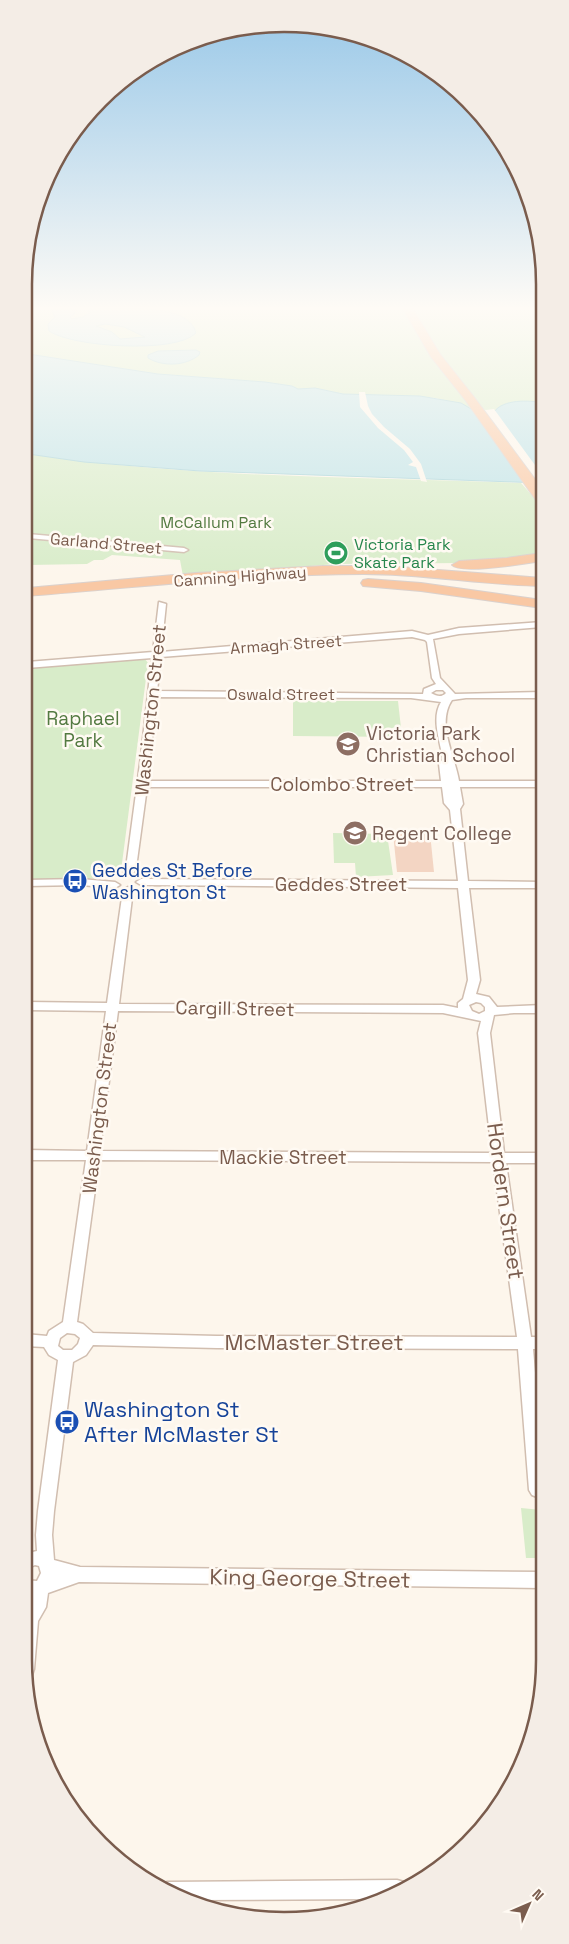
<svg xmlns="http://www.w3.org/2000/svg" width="569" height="1944" viewBox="0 0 569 1944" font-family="'Space Grotesk',sans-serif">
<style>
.green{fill:#d8ecc9}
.water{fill:#bfe3e8;stroke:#a5d3da;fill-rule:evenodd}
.pier{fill:#fdf6ec}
.building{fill:#f3d5c3}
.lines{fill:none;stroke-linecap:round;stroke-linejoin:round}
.minor-casing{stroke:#d1beb0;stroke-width:3}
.trunk-casing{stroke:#dad1cd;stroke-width:2}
.minor{fill:#fff;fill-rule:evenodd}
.trunk{fill:#f9c8a4;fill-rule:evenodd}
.labels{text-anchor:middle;stroke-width:5;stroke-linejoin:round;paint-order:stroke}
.far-park-label{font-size:16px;fill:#537a41;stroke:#fffaf3}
.far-street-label{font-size:16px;fill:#7a5c4d;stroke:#fffaf3}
.far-leisure-label{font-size:16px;fill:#27864d;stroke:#fffaf3;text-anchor:start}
.street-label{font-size:19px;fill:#7a5c4d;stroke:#fffaf3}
.park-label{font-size:19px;fill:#537a41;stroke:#fffaf3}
.education-label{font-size:19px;fill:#785e54;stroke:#fffaf3;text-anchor:start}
.transit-label{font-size:19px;fill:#164399;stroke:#fffaf3;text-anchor:start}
.near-street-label{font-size:22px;fill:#7a5c4d;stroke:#fffaf3}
.near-transit-label{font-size:22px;fill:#164399;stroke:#fffaf3;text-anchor:start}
.rim{fill:none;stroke:#7a5c4d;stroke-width:2.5}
</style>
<rect width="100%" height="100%" fill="#fdf6ec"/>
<path class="green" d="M28 309H543V403H509L494 412 473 410 436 398 343 394 315 388 298 390 292 386 265 382 158 374 28 354Z
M28 454C191 478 357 477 521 483L543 508 542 554 463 563 336 564 183 576 180 560 112 555 103 560H94L87 564 28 565Z
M140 658 145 659 148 663 121 871 117 875 106 878 26 880 27 668Z
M293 701H398L402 737 293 736Z
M333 833 387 834 393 875 356 877 355 863H334Z
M521 1508 541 1510V1558H526Z"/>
<path class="water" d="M51 309H75V313L70 317 72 319 83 317 90 313 88 309C114 309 189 301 196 333 176 354 72 347 49 331L48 324 55 317ZM105 324 124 327 145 337 120 339 112 332 96 326Z
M196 350 200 352 199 355C186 366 163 367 148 358V355L158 351Z
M28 354 158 374 265 382 292 386 298 389 315 388 343 394 420 396 461 403 473 410 494 412C503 399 529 400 543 403V483L200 471 84 462 28 454Z"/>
<path class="pier" d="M365 392 368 406 372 414 384 427 410 449 421 464 427 482 421 481 416 467 408 465 413 462 404 450 378 428 360 407 359 392Z
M469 405 474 408 486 410 494 409 543 476V486L525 485Z"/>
<path class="building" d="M393 833H430L434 872H397Z"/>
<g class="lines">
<defs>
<path id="minor" d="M28 534 184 548 188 550 184 552 28 538Z
M159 602 166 604 161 652 412 631 428 635 459 628 542 622V627L459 634 433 639 440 678 455 694 542 692V698H466L452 700C436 724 455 756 459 781H542V787H460L463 804 460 809 468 881 542 882V888H469L480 980 476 994 489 997 497 1007 542 1005V1013H514L494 1015 490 1033 504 1153H541V1163H506L531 1337H541V1349H533L541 1444V1496L537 1497 532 1495 529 1490 518 1349 217 1348 93 1345 86 1355 73 1362 54 1511 52 1535 54 1560 80 1567 541 1572V1588L79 1582 48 1593 46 1607 38 1621 34 1669 32 1675 27 1677 24 1660V1580L37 1581 41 1573 39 1566 35 1565 24 1570V1554L37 1551 36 1535 38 1511 58 1360 49 1355 44 1347 25 1346V1334L47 1336 49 1331 63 1322 86 1160H26V1150L87 1151 106 1011 26 1010V1002L107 1003 123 890 128 887 133 890 119 1004 443 1005 458 1008V1003L463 999 468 980 458 888 141 885 136 882 141 879 458 881 450 810 444 803 442 787H147L136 868 132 876H124L123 874 126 868 141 756 152 658 27 668V662L153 652ZM412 637 425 640 427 642 432 678 436 684 424 689 423 694 157 691 161 657ZM436 690H443L446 693C441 698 437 696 431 693ZM157 697 411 698 441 702C431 718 440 741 443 759L439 764 441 781H147ZM476 1002 481 1003 485 1007V1011L479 1014 472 1011 469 1005ZM118 1011 443 1013 481 1021 478 1033 492 1153 100 1151ZM99 1160 493 1162 517 1337 217 1336 93 1333 83 1324 77 1322ZM67 1333 75 1334 80 1338 78 1344 72 1350H63L58 1346 60 1338Z
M81 879 115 882 120 885 115 888 81 885 26 886V880Z
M397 1880 404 1882 405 1885 378 1899 194 1900 169 1893 160 1886 167 1882Z"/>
<path id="trunk" d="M403 309H413L440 354 474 397 543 490V504L538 503 466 401 431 357Z
M542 553V561C528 563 460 575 452 565L459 561 507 558Z
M323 566H387L542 578V586C483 585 424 574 364 574 252 574 140 587 27 596V588L196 573Z
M368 579 421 583 542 600V608L421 591 363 586 361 583 363 580Z"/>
</defs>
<use href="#minor" class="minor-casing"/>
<use href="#trunk" class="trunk-casing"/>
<use href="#minor" class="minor"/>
<use href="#trunk" class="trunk"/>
</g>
<linearGradient id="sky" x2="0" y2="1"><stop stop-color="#97c7e8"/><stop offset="0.53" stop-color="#fefbf6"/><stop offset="1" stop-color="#fefbf6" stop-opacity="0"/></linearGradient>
<rect width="569" height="581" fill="url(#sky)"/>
<defs>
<symbol id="stadium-disc" viewBox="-11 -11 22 22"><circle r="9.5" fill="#2e9e5b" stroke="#fffaf3"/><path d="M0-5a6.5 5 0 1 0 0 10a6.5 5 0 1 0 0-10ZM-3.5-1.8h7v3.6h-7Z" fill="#fff"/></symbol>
<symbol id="school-disc" viewBox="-11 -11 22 22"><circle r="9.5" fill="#8d6e63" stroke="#fffaf3"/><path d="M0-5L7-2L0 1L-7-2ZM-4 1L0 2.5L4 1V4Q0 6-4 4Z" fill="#fff"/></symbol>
<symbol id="bus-disc" viewBox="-11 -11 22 22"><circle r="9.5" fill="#1a4fb4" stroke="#fffaf3"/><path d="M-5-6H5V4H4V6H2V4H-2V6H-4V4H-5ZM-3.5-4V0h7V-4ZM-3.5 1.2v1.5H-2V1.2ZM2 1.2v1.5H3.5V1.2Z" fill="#fff"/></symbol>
</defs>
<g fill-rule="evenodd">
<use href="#stadium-disc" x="322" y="539" width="28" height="28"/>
<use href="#school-disc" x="334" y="730" width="28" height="28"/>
<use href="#school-disc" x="341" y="819" width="28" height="28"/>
<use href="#bus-disc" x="61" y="867" width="28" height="28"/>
<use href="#bus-disc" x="53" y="1408" width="28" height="28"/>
</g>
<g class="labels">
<g class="far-park-label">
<text x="216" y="528">McCallum Park</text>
</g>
<g class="far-street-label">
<text transform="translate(106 543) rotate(5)" y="6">Garland Street</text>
<text transform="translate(240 576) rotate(-4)" y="6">Canning Highway</text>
<text transform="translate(286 644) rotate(-4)" y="6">Armagh Street</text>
<text x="281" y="700">Oswald Street</text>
</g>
<g class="far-leisure-label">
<text x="354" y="550">Victoria Park<tspan x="354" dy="18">Skate Park</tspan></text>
</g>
<g class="street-label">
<text transform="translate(150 710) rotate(-84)" y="7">Washington Street</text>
<text x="342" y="791">Colombo Street</text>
<text x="341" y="891">Geddes Street</text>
<text transform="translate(235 1008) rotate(1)" y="7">Cargill Street</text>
<text transform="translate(99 1108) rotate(-83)" y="7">Washington Street</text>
<text x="283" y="1164">Mackie Street</text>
</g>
<g class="park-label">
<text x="83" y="725">Raphael<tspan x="83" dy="22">Park</tspan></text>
</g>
<g class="education-label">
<text x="366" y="740">Victoria Park<tspan x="366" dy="22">Christian School</tspan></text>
<text x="372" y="840">Regent College</text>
</g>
<g class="transit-label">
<text x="92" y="877">Geddes St Before<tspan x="92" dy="22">Washington St</tspan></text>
</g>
<g class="near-street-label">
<text transform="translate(506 1201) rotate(82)" y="8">Hordern Street</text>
<text x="314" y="1350">McMaster Street</text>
<text transform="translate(310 1578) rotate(1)" y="8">King George Street</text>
</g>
<g class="near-transit-label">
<text x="84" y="1417">Washington St<tspan x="84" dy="25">After McMaster St</tspan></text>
</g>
</g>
<path d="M0 0H569V1944H0ZM284 32H284A252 252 0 0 1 536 284V1660A252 252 0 0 1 284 1912H284A252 252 0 0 1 32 1660V284A252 252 0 0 1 284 32Z" fill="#f4ede6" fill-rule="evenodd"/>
<path class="rim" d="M284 32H284A252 252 0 0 1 536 284V1660A252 252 0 0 1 284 1912H284A252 252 0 0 1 32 1660V284A252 252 0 0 1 284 32Z"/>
<g transform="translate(529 1904) rotate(45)" stroke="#fffaf3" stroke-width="4" paint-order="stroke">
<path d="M0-4L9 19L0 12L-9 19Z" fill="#7a5c4d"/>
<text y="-8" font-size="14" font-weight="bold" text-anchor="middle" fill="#7a5c4d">N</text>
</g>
</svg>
